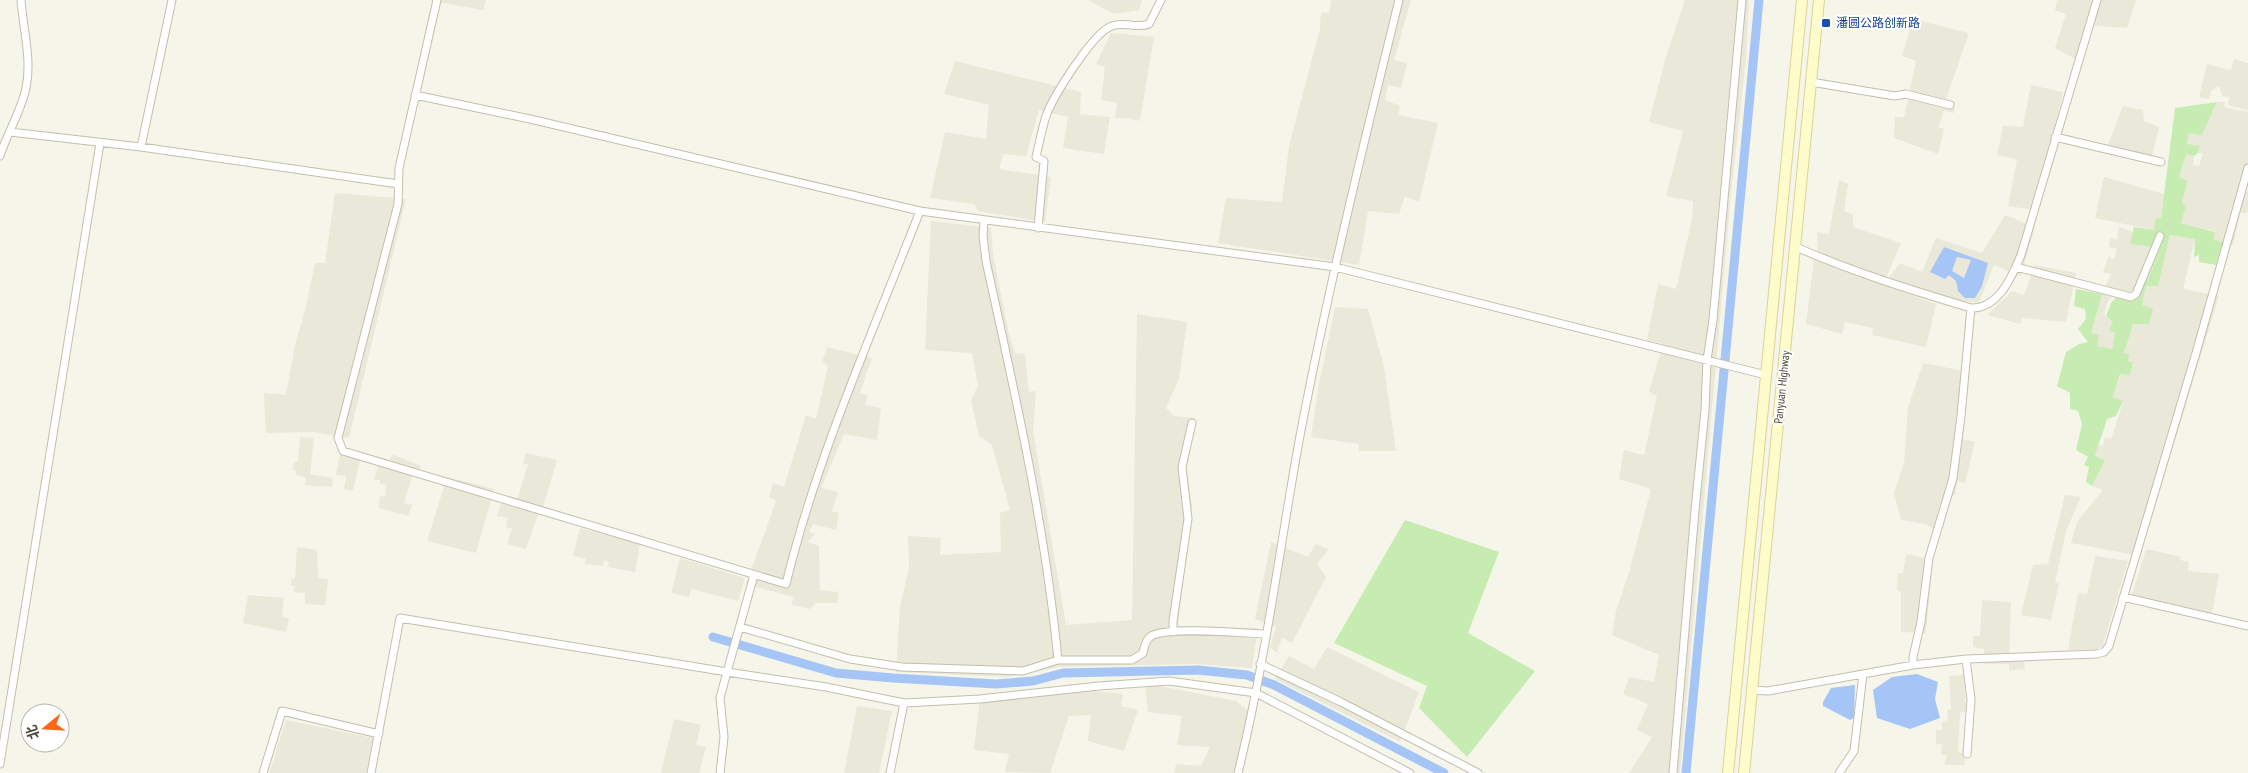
<svg xmlns="http://www.w3.org/2000/svg" width="2248" height="773" viewBox="0 0 2248 773" font-family="'PT Sans Narrow','Noto Sans SC',sans-serif">
<style>
.residential{fill:#eae8d8}
.green{fill:#c7ecb1}
.water{fill:#a4c5f5;fill-rule:evenodd}
.lines{fill:none;stroke-linecap:round;stroke-linejoin:round}
.canal{stroke:#a4c5f5;stroke-width:9}
.street-casing{stroke:#c2bfac;stroke-width:9}
.secondary-casing{stroke:#d9d398;stroke-width:12}
.street{stroke:#fff;stroke-width:7}
.secondary{stroke:#fffccc;stroke-width:10}
.transit-dot{fill:#1a4fb4;stroke:#fff;stroke-width:2}
.labels{text-anchor:middle;stroke-width:4;stroke-linejoin:round;paint-order:stroke}
.transit-label{font-size:12px;fill:#164399;stroke:#fff;text-anchor:start}
.street-label{font-size:12px;fill:#4b4738;stroke:#fff}
</style>
<rect width="100%" height="100%" fill="#f6f5ea"/>
<path class="residential" d="M428 0H486L483 10Z
M1088 0H1142L1139 10 1114 14Z
M1331 0H1411L1394 60 1407 63 1401 88 1388 85 1385 100 1400 106 1398 115 1438 123 1419 202 1405 196 1399 214 1368 211 1359 265 1218 243 1226 198 1282 202 1289 146 1320 29 1321 12 1329 13Z
M1685 0H1749L1746 59 1731 194 1680 773H1629L1652 737 1637 730 1648 704 1623 694 1629 677 1654 682 1659 655 1612 635 1616 611 1629 572 1651 489 1619 479 1624 450 1644 455 1657 396 1649 392 1663 344 1647 340 1658 284 1676 289 1692 219 1693 201 1666 196 1683 131 1649 122 1665 60Z
M2057 0H2136L2127 28 2098 26 2086 22 2079 61 2055 48 2066 14 2055 10Z
M1913 19 1969 33 1946 99 1955 101 1954 113 1944 111 1938 127 1944 129 1938 154 1894 138 1895 117H1904L1916 61 1902 56Z
M1111 33 1154 37 1140 121 1128 118H1115L1117 103 1101 100 1105 67 1096 64Z
M2234 59 2248 63V110L2228 105 2229 97 2222 96 2219 86 2211 91 2209 99 2199 97 2207 64 2231 70Z
M955 61 1081 92 1080 114 1110 117 1104 154 1063 148 1068 117 1039 110 1026 156 1003 154 999 169 1051 177 1045 222 978 211 974 204 930 198 945 132 986 139 989 105 944 94Z
M2031 85 2063 92 2034 210 2008 206 2017 159 1997 155 2003 126 2023 127Z
M2217 102H2225L2224 107 2248 112V181L2245 191 2248 192V209L2247 213H2240L2233 245 2214 240 2215 231 2181 223 2186 206 2182 203 2188 181 2179 177 2186 154 2194 156 2193 165 2199 166 2203 153H2198L2200 146 2187 145 2189 133 2202 135Z
M2123 106 2143 110 2144 121 2159 127 2152 156 2108 145Z
M2104 177 2164 194 2161 218 2154 230 2095 218Z
M1839 180 1848 184 1844 211 1853 214V227L1901 243 1886 278 1818 253 1817 232 1829 234Z
M335 193 406 199 349 438 313 432 266 433 264 393 286 395 295 345 306 306 315 263H325Z
M2005 215 2035 227 2021 276 1994 265 1979 302 1961 301 1900 284 1901 282 1889 277 1900 263 1922 272 1936 238 1982 253Z
M931 221 991 228 993 254 1009 334 1015 353 1025 354 1029 392 1036 391 1033 431 1066 625 1132 620 1137 314 1187 322 1179 379 1166 408 1174 416 1195 418 1187 469 1192 506 1178 626 1258 628 1252 668 1193 664 1058 667 1009 677 896 672 900 607 909 568 908 536 941 538 940 555 1001 552 1000 513 1010 510 992 445 979 436 971 400 978 385 972 353 925 350Z
M2119 227 2133 232 2130 244 2160 248 2148 279 2132 292 2117 289 2107 303 2104 315 2113 322 2115 332 2112 349 2096 346 2090 333 2100 298 2111 274 2103 272 2109 256 2114 260 2117 249 2109 247 2110 238 2117 240Z
M2170 235 2195 239 2183 289 2219 296 2140 556 2071 543 2077 522 2103 490 2092 486 2105 460 2094 456 2098 445 2105 447 2103 445 2105 438 2111 439 2123 402 2113 397 2121 373 2130 375 2133 363 2127 361 2124 353 2133 323 2149 324 2142 305 2146 285 2158 286Z
M1814 260 1936 304 1926 347 1872 335 1873 328 1845 322 1842 334 1806 324Z
M2035 265 2076 273 2066 322 2022 318 2020 324 1987 315 2012 291 2024 295Z
M1335 307 1368 309 1384 367 1396 451H1359V444L1311 437 1318 389Z
M827 347 872 358 860 393 868 395 865 405 881 408 877 440 844 434 821 488 838 492 832 511 839 513 836 530 813 524 809 532 815 534 808 542 819 546 820 590 838 592V603H816L810 609 792 605 793 597 746 584 776 501 769 497 773 483 784 487 806 415 816 419 828 366 822 362Z
M1923 363 1969 372 1963 439 1975 442 1965 483 1958 481 1955 495 1944 501 1934 529 1926 524 1901 520 1894 493 1904 463 1908 407Z
M300 437 314 438 310 474 333 478 332 487 305 485 306 477 296 475V471L293 470 294 462H298Z
M526 453 557 460 543 507 517 500 528 464H523Z
M340 454 360 460 353 491 344 489 346 476 336 475Z
M392 454 421 466 416 477H412L404 503 412 505 408 516 379 508 380 496 385 497 386 485 380 484V480H374L381 457 390 460Z
M447 477 494 489 476 553 427 541Z
M2065 495 2081 497 2066 531 2055 583H2059L2051 620 2021 615 2033 565 2048 564Z
M501 503 538 514 526 549 507 544 512 529 506 527 508 518 497 516Z
M580 528 640 543 635 572 608 567 609 562 604 560 603 566 584 564 586 559 573 556Z
M1271 542 1308 557 1316 544 1329 549 1317 564 1326 577 1292 643 1282 638 1277 653 1270 647 1276 627 1255 619Z
M297 547 317 550 318 578 328 579 325 605 305 604V593L293 592 295 586 291 585 292 578 295 579Z
M2146 549 2181 557 2180 560 2189 562 2188 571 2219 574 2212 614 2132 595Z
M1906 554 1933 560 1926 633 1901 632V592L1897 590 1898 573H1903Z
M2095 556 2128 561 2103 645 2098 649 2068 650 2078 593 2087 594Z
M680 558 745 578 738 601 692 589 689 597 671 593Z
M248 595 284 598 282 617 289 618 286 632 243 623Z
M1982 600 2011 602 2009 660 2024 662 2025 669 2009 671V664H1984V649L1973 647V636H1980Z
M1327 647 1419 692 1400 742 1275 679 1289 656 1314 669Z
M1964 675 1966 711 1960 713 1958 752 1964 754 1965 765H1944L1947 755H1941L1942 743 1936 745V730H1942V722L1948 720 1947 710 1951 709 1949 676Z
M1145 683 1236 701 1253 714 1238 773H1174L1176 764 1201 766 1210 747 1177 745 1182 716 1148 712Z
M1071 689 1123 694 1121 706 1138 710 1124 751 1088 741 1091 715 1069 716 1050 773 1005 772 1009 754 974 750 980 699Z
M857 706 892 711 879 773H844Z
M674 719 701 725 696 745 706 747 699 773H661Z
M286 720 373 738 366 773H269Z"/>
<path class="green" d="M2217 102 2202 135 2189 133 2187 144 2200 146 2198 153 2194 156 2186 154 2179 177 2188 181 2182 203 2186 206 2181 223 2215 232 2214 240 2223 242 2216 265 2199 262V255L2194 257 2195 239 2170 235 2158 286H2146L2142 305 2153 309 2149 324H2133L2124 353 2129 355 2128 361 2133 363 2130 375 2120 374 2113 397 2123 401 2116 416 2107 419C2104 432 2098 443 2095 456L2105 460 2092 486 2086 482 2089 467 2084 465 2088 457 2076 450 2082 424 2078 411 2070 409V393L2057 386 2066 352 2079 344 2088 342 2078 329 2086 319 2085 309 2074 306 2076 289 2102 294 2091 333 2099 335 2097 346 2112 349 2115 332 2109 331 2113 322 2106 316 2111 303 2120 293 2134 294 2148 279 2160 248 2130 244 2134 227 2154 230 2156 219 2161 218 2175 108Z
M1405 520 1499 552 1468 633 1535 671 1467 757 1419 708 1427 686 1334 643Z"/>
<path class="water" d="M1944 247 1988 263 1982 286 1975 298H1965L1958 291 1956 281 1949 275 1945 279 1930 272ZM1957 257 1971 260 1964 278 1952 271Z
M1917 674 1938 682 1935 699 1940 718 1910 729 1877 718 1873 690 1892 677Z
M1855 685 1854 718 1850 720 1823 706V702L1831 688Z"/>
<g class="lines">
<path class="canal" d="M713 637 836 673 893 678 996 684 1033 681 1063 673 1198 670 1247 675 1274 685 1444 773
M1686 773 1759 0"/>
<defs>
<path id="street" d="M437 0 399 168 398 204 338 438 343 451 786 584C817 456 872 334 920 211
M1811 82 1895 96 1906 94 1950 105
M415 95 530 119 920 211 1335 267 1766 375
M10 132 141 147 398 184
M2055 137 2161 162
M141 147 172 0
M0 156C7 133 21 112 26 88 32 60 23 28 21 0
M984 221 983 236 986 261C1015 394 1045 524 1058 660
M1038 228 1044 161 1036 157C1039 144 1042 129 1046 116 1053 97 1093 32 1112 26 1124 21 1137 29 1149 24L1161 0
M1796 247C1853 272 1911 290 1971 308 1998 309 2012 277 2021 255L2097 0
M2016 267 2131 297 2136 294 2160 236
M2123 597 2248 626
M740 627 850 659 902 667 1023 671 1058 660H1132L1143 653C1144 648 1145 640 1151 636 1168 626 1243 633 1265 634
M1173 632V621L1188 519 1182 467 1192 423
M1966 659 1971 699 1967 754
M1260 664 1341 702 1478 773
M1913 665V657L1921 622 1929 558 1953 478 1961 416 1971 308
M1752 690 1768 691 1913 665 1966 659 2096 654 2104 652 2109 646 2196 353 2248 168
M0 764 100 143
M263 773 282 711 379 734
M371 773 400 618 727 672 754 575
M720 773 724 737 720 698 727 672 826 687 904 703 980 699 1099 686 1169 681 1256 693 1410 773
M890 773 904 703
M1238 773C1265 664 1279 552 1299 441 1327 293 1363 146 1399 0
M1673 773 1695 510 1705 410 1707 360 1713 320 1742 0
M1839 773 1854 751 1863 674"/>
<path id="secondary" d="M1728 773 1802 0
M1744 773 1819 0"/>
</defs>
<use href="#street" class="street-casing"/>
<use href="#secondary" class="secondary-casing"/>
<use href="#street" class="street"/>
<use href="#secondary" class="secondary"/>
</g>
<rect class="transit-dot" x="1821" y="18" width="10" height="10" rx="2.5"/>
<g class="labels">
<g class="transit-label">
<text x="1836" y="27">潘圆公路创新路</text>
</g>
<g class="street-label">
<text transform="translate(1782 387) rotate(-84)" y="4">Panyuan Highway</text>
</g>
</g>
<g transform="translate(45 728) rotate(252)"><circle r="24" fill="#ffffff" stroke="#b7b5af"/>
<path d="M0-4L9 19L0 12L-9 19Z" fill="#ff6519"/>
<text y="-8" font-size="14" font-weight="bold" text-anchor="middle" fill="#4b4738">北</text>
</g>
</svg>
